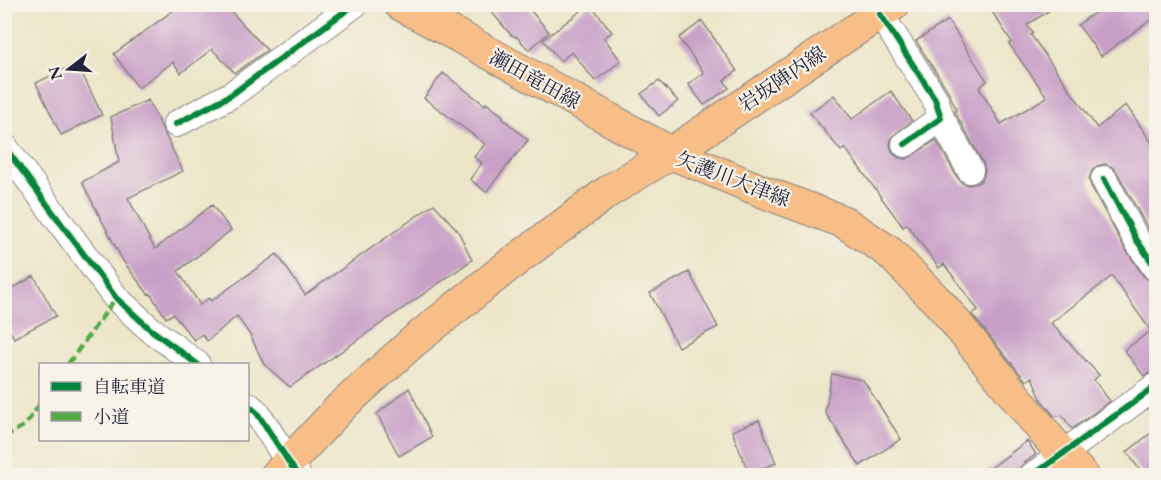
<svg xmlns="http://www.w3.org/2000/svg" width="1161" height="480" viewBox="0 0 1161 480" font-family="'EB Garamond','Noto Serif JP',serif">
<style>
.building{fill:#c89fc7}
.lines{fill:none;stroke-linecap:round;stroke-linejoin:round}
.minor-casing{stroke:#878482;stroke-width:28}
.major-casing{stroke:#878482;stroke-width:34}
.minor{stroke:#fff;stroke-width:26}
.major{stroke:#f7be87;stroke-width:32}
.quiet{stroke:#53aa46;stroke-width:4.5;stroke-dasharray:9 4.5;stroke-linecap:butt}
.cycleway-casing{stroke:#f7f3e8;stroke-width:10}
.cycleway{stroke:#00873e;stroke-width:6}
.labels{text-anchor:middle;stroke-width:4.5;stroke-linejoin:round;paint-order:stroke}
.street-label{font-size:20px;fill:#22223b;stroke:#f7f3e8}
</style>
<rect width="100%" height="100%" fill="#f7f3e8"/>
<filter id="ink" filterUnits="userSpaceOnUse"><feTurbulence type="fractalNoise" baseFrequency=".0167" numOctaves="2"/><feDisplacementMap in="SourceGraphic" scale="12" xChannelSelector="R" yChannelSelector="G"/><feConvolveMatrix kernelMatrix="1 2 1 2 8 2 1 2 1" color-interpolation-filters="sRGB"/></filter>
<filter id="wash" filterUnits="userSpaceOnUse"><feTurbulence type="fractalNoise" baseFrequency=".008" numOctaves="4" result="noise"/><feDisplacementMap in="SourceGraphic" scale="24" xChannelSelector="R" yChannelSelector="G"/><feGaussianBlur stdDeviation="1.35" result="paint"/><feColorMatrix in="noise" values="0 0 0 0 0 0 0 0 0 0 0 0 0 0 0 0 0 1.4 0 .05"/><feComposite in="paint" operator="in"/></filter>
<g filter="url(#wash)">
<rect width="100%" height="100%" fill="#ece5c8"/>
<g id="blocks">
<path class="building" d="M182 4H224L267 50 235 73 212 49 181 73 173 62 138 88 114 54Z
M485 4H525L549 32 529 50 517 37 511 35Z
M590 4 612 32 604 38 621 61 595 81 572 52 560 61 543 40Z
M987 4H1059L1027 25 1033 33 1031 35 1097 128 1126 105 1156 149V222L1148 229 1117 172 1112 167 1105 164 1097 166 1092 171 1089 179 1091 186 1124 247 1144 277 1153 282 1156 288V371L1144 376 1124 350 1151 331 1112 276 1051 323 1099 375 1094 380 1110 401 1072 429 1062 415 1055 417 1041 399 1032 377 1026 381 973 316 972 314 978 310 944 264 939 268 907 224 903 227 845 148 841 151 810 113 834 95 852 119 891 91 912 121 892 137 890 145 893 153 899 158 907 159 936 140 957 177 962 183 969 185 978 183 983 178 985 171 983 163 955 112 956 109 948 91 916 41 948 20 987 81 979 88 1001 124 1047 97 1009 44 1012 42Z
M1106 4H1156V16L1101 56 1078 25Z
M702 21 737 71 724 80 729 88 704 105 688 84 704 73 679 38Z
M77 63 102 115 61 135 36 83Z
M443 73 485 105 486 103 503 116 502 118 528 140 486 192 470 179 482 163 474 157 485 144 424 98Z
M659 81 678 101 659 116 641 94Z
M148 100 183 171 128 198 155 249 212 205 231 230 178 271 200 305 209 298 211 301 277 254 305 295 434 204 458 231 472 260 290 387 264 364 250 335 237 316 207 341 202 334 194 340 173 314 166 318 150 293 148 294 123 261 82 182 119 162 111 117Z
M689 272 718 327 678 347 650 293Z
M34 276 56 316 14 338 4 320V293Z
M832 374 863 380 901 439 860 466 825 412Z
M409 388 432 437 399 456 377 414Z
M759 420 776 463 749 474 732 431Z
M1156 429V476H1144L1127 452Z
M1027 441 1036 454 1023 464 1019 469 1017 476H980Z"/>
</g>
</g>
<g filter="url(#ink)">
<use href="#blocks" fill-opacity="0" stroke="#878482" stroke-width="1.5"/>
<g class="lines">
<defs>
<path id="minor" d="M880 14 935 99 941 118 905 144
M941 118 970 170
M176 124 231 95 355 4
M4 146 116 298 150 329 197 364
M1104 179 1136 239 1156 268
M248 405 257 413 298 476
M1032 476 1156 386"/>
<path id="major" d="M400 4 671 153 764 192 844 222 889 252 943 307 1062 454 1083 476
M276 476 341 407 414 341 508 266 609 191 671 153 894 4"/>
</defs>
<use href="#minor" class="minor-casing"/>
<use href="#major" class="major-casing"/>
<use href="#minor" class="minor"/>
<use href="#major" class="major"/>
<path class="quiet" d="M68 364 116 298
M4 437 25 425 40 404"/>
<defs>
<path id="cycleway" d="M880 14 935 99 941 118 905 144
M176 124 231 95 355 4
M4 146 116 298 150 329 197 364
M1104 179 1136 239 1156 268
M248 405 257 413 298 476
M1032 476 1156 386"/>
</defs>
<use href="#cycleway" class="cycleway-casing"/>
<use href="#cycleway" class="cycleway"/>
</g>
</g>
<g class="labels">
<g class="street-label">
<text transform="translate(535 79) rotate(29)" y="7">瀬田竜田線</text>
<text transform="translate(782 79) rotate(-34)" y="7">岩坂陣内線</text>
<text transform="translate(733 179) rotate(21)" y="7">矢護川大津線</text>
</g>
</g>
<rect width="1161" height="480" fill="none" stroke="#f7f3e8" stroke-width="24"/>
<rect x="39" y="363" width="210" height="78" fill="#f7f3e8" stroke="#a29fa3" stroke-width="1.5"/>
<rect x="51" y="382" width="30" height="9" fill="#00873e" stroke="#a29fa3" stroke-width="1.5"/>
<text x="93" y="393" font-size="18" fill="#22223b">自転車道</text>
<rect x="51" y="412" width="30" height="9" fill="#53aa46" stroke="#a29fa3" stroke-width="1.5"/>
<text x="93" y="423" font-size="18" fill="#22223b">小道</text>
<g transform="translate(69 69) rotate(253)" stroke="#f7f3e8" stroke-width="4.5" paint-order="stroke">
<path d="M0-4.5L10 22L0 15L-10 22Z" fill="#22223b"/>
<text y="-9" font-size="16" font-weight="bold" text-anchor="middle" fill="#22223b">N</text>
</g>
</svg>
